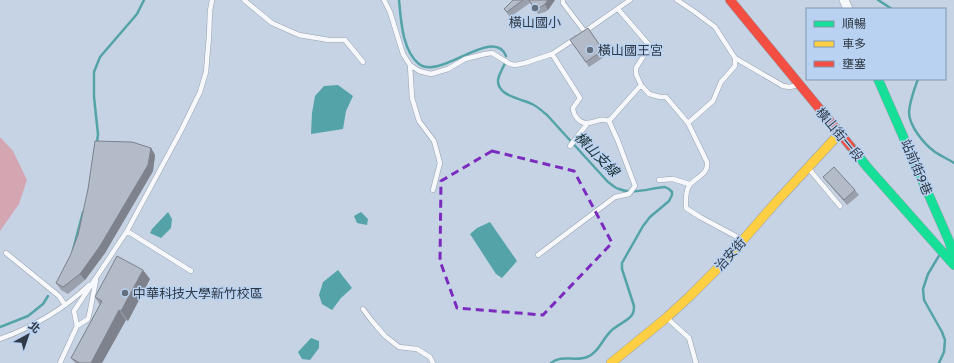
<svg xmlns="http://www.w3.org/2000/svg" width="954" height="363" viewBox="0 0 954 363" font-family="Cabin,'Noto Sans TC',sans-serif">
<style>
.forest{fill:#d4a6b2}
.water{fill:#53a3a8}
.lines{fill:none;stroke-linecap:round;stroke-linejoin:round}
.stream{stroke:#53a3a8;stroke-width:2.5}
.lane-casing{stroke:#97a1ae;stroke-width:5.5}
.street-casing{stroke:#97a1ae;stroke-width:10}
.fast-casing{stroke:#97a1ae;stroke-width:10}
.slow-casing{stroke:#97a1ae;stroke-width:10}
.jam-casing{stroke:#97a1ae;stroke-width:10}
.lane{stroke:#f6f8fb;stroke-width:4.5}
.street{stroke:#f6f8fb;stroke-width:9}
.fast{stroke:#16e098;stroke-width:9}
.slow{stroke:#ffcf43;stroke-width:9}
.jam{stroke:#f24e42;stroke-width:9}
.wall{fill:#9aa0ac}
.shaded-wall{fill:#7d828c}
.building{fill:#b3bac8;stroke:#7d828c}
.marked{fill:none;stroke:#7b2cbf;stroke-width:3;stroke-dasharray:8 5;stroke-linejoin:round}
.poi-dot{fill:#64707d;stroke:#b9d2f1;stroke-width:1.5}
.labels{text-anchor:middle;stroke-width:3;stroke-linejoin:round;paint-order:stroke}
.poi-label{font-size:13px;fill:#303a46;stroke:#b9d2f1;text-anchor:start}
.street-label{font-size:13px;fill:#303a46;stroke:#b9d2f1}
.water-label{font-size:14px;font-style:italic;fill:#172e2e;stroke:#b9d2f1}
</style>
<rect width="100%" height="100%" fill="#c6d3e4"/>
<path class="forest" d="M0 137 13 151 27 180 19 204 0 231Z"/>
<path class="water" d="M338 85 353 96 346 111 343 129 311 134 312 113 315 96 324 86Z
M168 212 172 219 171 228 161 238 150 233 152 229Z
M361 212 368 219 367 225 357 223 354 216Z
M490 222 517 261 502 278 496 274 470 234 477 228Z
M338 270 352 288 341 298 332 310 322 304 319 295 323 282Z
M311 338 319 341V348L310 360 302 359 298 352Z"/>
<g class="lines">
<path class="stream" d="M399 0C401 20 402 50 419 64 440 81 494 25 506 56
M878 0 892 9
M505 63C503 68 499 74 498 80 497 96 522 99 532 104 538 107 542 111 547 115L608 182C611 184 615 188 619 189 633 195 650 188 665 187L669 189 672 192V195L669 201 650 217 643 226 622 263V269L634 306C634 309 634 312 632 315 628 321 615 326 610 332 602 340 598 353 587 357 575 362 562 354 551 363
M918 79C914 90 910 100 909 112 909 126 924 144 935 152 941 156 948 159 954 163
M97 143 98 134 94 97V72L100 57 137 14 144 0
M73 250 83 212
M0 327 28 316 43 304 48 296
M939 363 944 352 945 340 942 332 924 300 923 289 928 274 940 254"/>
<defs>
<path id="lane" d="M244 0 272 23 299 35 329 40H345L363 62
M384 0 390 12 403 54 410 65 419 71 431 74 448 69 465 59 485 54 492 53 510 64 515 65 525 63 552 54 576 38
M563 0V3L585 32
M677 0 695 12 715 27 735 58V66L721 82 713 101 688 123
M618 9 650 46 636 68V74L641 85 649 94 660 97H666L688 123 707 162C709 175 695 177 689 186 685 192 686 201 686 208L700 217 741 239
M584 32 630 0
M552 54 580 98 573 108C573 115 580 124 587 123 596 123 600 117 609 121L641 85
M735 58 783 86 790 87 797 85
M410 65 412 98 419 121 434 141 440 163 433 190
M570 146 587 124
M809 169 840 206
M659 180 673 179 689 184
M127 231 191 271
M6 253 59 296 65 305
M538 255 615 197 629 194 635 186 618 141 609 121
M363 309 372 321 385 336 399 347 417 349 430 357 433 363
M668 319 689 338 696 363
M77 326 74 311 127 231 182 129 200 92 206 72 209 36 210 11 212 0
M0 339C33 327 64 309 89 285
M60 363 77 326 88 319 90 311 96 280"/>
<path id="street" d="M844 0 848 9"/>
<path id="fast" d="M878 79 949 241 954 256
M851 147 868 168 954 265"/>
<path id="slow" d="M611 363 666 318 689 297 722 264 777 201 839 134"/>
<path id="jam" d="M730 0 851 147"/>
</defs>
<use href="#lane" class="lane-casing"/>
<use href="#street" class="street-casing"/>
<use href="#fast" class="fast-casing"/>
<use href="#slow" class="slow-casing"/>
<use href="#jam" class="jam-casing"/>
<use href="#lane" class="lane"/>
<use href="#street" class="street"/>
<use href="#fast" class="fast"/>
<use href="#slow" class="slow"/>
<use href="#jam" class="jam"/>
</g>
<path class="wall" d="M513 0H555L548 10 545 12 538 14 530 3 510 17 504 9Z
M588 28 607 55 589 67 570 40Z
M151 148 155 155 153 171 105 253 85 280 68 294 61 290 56 283Z
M823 177 855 190 859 195 847 205 827 182Z
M150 279 128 321 126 320 102 363H75L71 358 100 305 95 297Z"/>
<path class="shaded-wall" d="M548 0H555L548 10 545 4Z
M151 148 155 155 153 171 105 253 85 280 80 274Z
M143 270 150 279 128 321 121 311Z
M119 310 126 320 102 363H91Z"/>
<path class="building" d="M513 0H523L507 12 504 9Z
M529 0H548L545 4 541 7 535 9Z
M588 28 603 50 586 62 570 40Z
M95 141 132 142 151 148 148 165 100 246 80 274 63 287 56 283 70 256 78 235 88 189Z
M834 167 855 190 844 200 823 177Z
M117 256 143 270 121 311 119 310 91 363H80L71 358 102 301 95 297Z"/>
<path class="marked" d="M492 151 574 171 612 243 543 315 457 308 440 261 441 181Z"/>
<g class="poi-dot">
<circle cx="535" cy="8" r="4"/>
<circle cx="590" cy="50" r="4"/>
<circle cx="125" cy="293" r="4"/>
</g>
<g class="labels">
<g class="poi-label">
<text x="535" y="27" text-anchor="middle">橫山國小</text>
<text x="598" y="55">橫山國王宮</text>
<text x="133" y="298">中華科技大學新竹校區</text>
</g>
<g class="street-label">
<text transform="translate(840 134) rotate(50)" y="5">橫山街一段</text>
<text transform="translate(917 167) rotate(67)" y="5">站前街9巷</text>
<text transform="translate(730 254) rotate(-48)" y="5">治安街</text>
</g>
<g class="water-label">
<text transform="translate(597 154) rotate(45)" y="5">橫山支線</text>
</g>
</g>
<rect x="806" y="8" width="140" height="72" fill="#b9d2f1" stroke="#8295ad"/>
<rect x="814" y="21" width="20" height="6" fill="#16e098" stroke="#8295ad"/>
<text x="842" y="28" font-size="12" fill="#303a46">順暢</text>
<rect x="814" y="41" width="20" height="6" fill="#ffcf43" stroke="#8295ad"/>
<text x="842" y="48" font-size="12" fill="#303a46">車多</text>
<rect x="814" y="61" width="20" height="6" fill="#f24e42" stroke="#8295ad"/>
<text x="842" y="68" font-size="12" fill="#303a46">壅塞</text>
<g transform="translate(28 335) rotate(40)" stroke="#b9d2f1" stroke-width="3" paint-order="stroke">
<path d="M0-3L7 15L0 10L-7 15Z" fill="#303a46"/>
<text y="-6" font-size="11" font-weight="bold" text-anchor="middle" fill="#303a46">北</text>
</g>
</svg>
